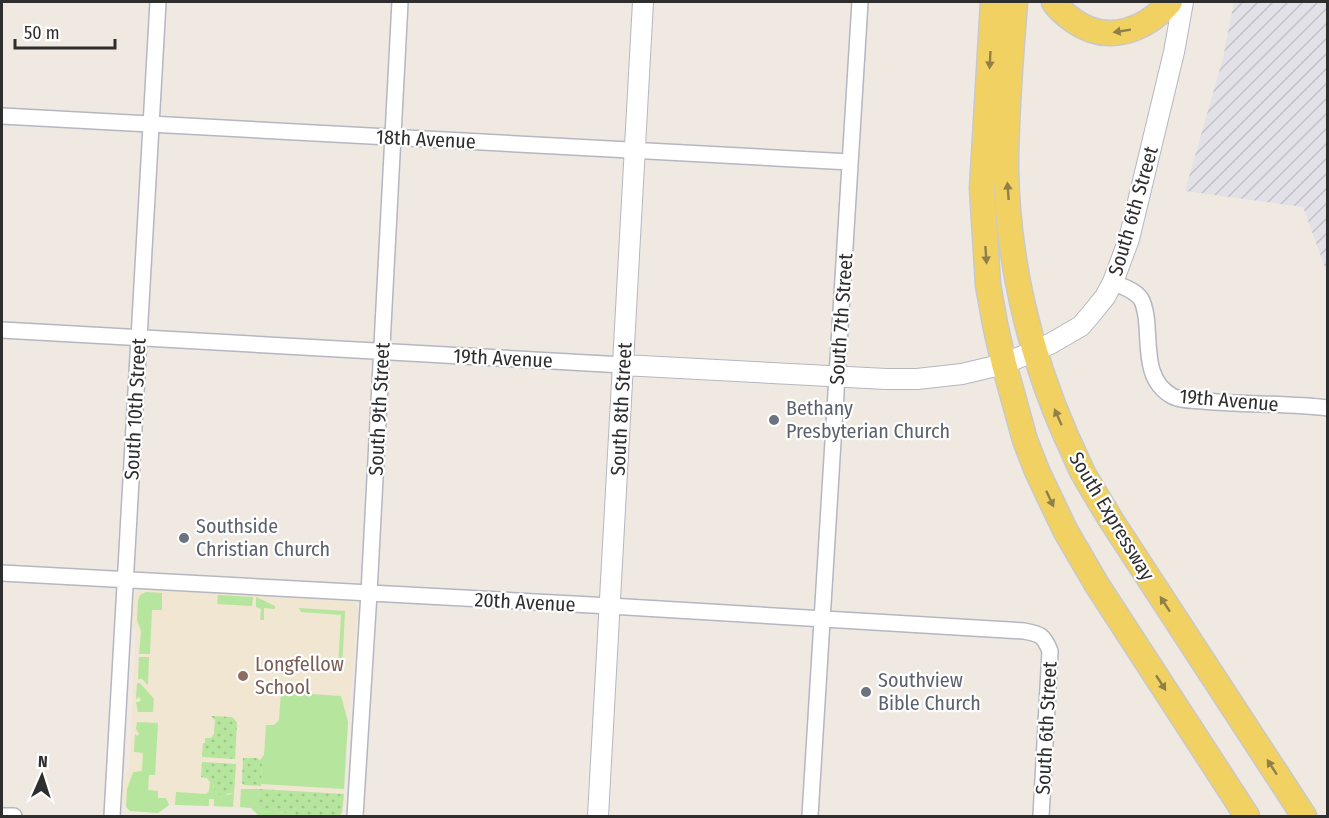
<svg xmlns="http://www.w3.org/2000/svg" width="1329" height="818" viewBox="0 0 1329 818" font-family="'Fira Sans Condensed',sans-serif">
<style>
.industrial{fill:url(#industrial-furrows)}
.education{fill:#f0e6d1}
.grass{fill:#b6e59e}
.park{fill:url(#park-dots)}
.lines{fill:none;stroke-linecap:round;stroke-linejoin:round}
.minor-casing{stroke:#b4b7c1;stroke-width:18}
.tertiary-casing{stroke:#b4b7c1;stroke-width:22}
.primary-casing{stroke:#c9c9c9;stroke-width:27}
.minor{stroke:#fff;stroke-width:15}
.tertiary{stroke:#fff;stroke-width:20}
.primary{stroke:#f2d163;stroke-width:24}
.oneway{fill:#908048}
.worship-dot{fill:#6b7280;stroke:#fff;stroke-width:2}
.education-dot{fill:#8d6e63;stroke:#fff;stroke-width:2}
.labels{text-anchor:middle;stroke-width:4.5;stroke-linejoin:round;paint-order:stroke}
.street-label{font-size:20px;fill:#2e2e2e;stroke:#fff}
.worship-label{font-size:20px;fill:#5b616d;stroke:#fff;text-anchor:start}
.education-label{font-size:20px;fill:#785e54;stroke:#fff;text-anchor:start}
</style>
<defs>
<pattern id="industrial-furrows" width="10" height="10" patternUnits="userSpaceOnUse" patternTransform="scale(1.5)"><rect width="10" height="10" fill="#e3e1e8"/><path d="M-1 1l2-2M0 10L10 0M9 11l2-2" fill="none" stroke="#c3c1c7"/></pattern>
<pattern id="park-dots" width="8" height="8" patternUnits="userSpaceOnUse" patternTransform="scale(1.5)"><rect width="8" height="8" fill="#b6e59e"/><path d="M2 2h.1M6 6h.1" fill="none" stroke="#9dc588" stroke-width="1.8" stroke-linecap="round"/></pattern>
</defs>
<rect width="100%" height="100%" fill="#efe9e1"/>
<path class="industrial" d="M1234 2H1327V273L1303 207 1185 191 1223 58Z"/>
<path class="education" d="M143 589 350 600 355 603 358 608 348 722 342 813 338 816H259L251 808 175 805H169L158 813 130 811 122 802V777L129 771 136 630 130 624 132 600 136 592Z"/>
<path class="grass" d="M146 592 162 593V610H152L150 654H139L141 631 137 620 138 600 140 595Z
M218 595 253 597 252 606 217 604Z
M256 597 275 606V609L264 608V620H260L261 609 256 607Z
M299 608 345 611 342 669 338 668 341 615 301 612Z
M139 657H149L148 685 142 679H138Z
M137 683H140L154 699 153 712H138L136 702H139L141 700 139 697 136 699Z
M281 692 341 696 348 722 344 789 261 784 262 764 260 760 264 755 266 725H274L279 720Z
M137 722 158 723 155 775H149L148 790 158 791V798H166L169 805 158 813 130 811 126 807 127 789 133 772 142 771 143 753 134 752 135 734 137 736 139 734 136 729Z
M210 782 213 783V789L228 795 234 793 233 807 214 806V799H209V806L175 805 176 792 206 794 209 791Z
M241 789H259L258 811 290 813V816H259L251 808 240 807Z"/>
<path class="park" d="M211 716 232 717 237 722 235 759 202 757 203 743H205V738H211L214 734 215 720Z
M243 758H257L262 762 261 786 244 785 242 783Z
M202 762 236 764 234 793C226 793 221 798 214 791L213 783 210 782 207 778 201 777Z
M259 789 344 794 342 813 338 816H290V813L257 811Z"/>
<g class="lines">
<defs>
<path id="minor" d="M2 116 850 162
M1113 282C1123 287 1135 290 1141 299 1144 304 1145 310 1146 316 1150 343 1143 380 1172 396 1181 401 1193 400 1203 401 1245 405 1286 403 1328 408
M2 330 623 365
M2 573 610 606 1024 631C1041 634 1044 636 1050 651L1041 816
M2 816H14
M112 816 158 2
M355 816 369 593 400 2
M810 816 860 2"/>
<path id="tertiary" d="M623 365 886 379H917L962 374 1004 364 1050 344 1081 326 1092 313 1105 297 1113 282 1129 239 1174 52 1183 2
M598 816 643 2"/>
<path id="primary" d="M993 2 982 188 988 285 995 324 1004 364 1025 440 1037 471 1065 530 1097 585 1247 816
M1015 2C1011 56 1006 111 1006 166 1007 258 1029 352 1066 436 1072 448 1077 461 1083 473 1092 489 1102 505 1111 520L1304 816
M1054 2C1059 10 1067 16 1074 21 1108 45 1146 30 1170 2"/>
</defs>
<use href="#minor" class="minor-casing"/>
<use href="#tertiary" class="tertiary-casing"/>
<use href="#primary" class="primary-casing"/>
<use href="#minor" class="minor"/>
<use href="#tertiary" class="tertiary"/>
<use href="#primary" class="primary"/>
</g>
<defs><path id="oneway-solid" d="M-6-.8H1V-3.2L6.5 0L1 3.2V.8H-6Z" transform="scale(1.5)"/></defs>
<g class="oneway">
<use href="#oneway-solid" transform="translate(1122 31) rotate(171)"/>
<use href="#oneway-solid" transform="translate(990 60) rotate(93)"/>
<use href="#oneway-solid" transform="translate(1008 191) rotate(-94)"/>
<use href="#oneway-solid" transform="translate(986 255) rotate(86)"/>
<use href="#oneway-solid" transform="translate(1058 417) rotate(-114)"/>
<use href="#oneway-solid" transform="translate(1050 499) rotate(65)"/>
<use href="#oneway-solid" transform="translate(1165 604) rotate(-123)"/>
<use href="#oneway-solid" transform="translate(1161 683) rotate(57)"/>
<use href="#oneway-solid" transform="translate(1272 767) rotate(-123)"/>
</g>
<g class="worship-dot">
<circle cx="774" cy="420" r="6"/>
<circle cx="184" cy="538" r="6"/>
<circle cx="866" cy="692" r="6"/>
</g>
<circle class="education-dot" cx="243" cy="676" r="6"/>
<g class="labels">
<g class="street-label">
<text transform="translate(426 139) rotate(3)" y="7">18th Avenue</text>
<text transform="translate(1133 211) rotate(-74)" y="7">South 6th Street</text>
<text transform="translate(841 319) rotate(-86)" y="7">South 7th Street</text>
<text transform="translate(503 358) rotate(3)" y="7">19th Avenue</text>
<text transform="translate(1229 400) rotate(5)" y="7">19th Avenue</text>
<text transform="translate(135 409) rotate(-87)" y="7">South 10th Street</text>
<text transform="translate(379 409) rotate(-87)" y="7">South 9th Street</text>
<text transform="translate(621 409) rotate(-87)" y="7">South 8th Street</text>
<text transform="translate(1112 516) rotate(59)" y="7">South Expressway</text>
<text transform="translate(525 602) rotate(3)" y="7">20th Avenue</text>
<text transform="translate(1046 728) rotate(-87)" y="7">South 6th Street</text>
</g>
<g class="worship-label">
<text x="786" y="415">Bethany<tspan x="786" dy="23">Presbyterian Church</tspan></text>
<text x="196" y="533">Southside<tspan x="196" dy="23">Christian Church</tspan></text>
<text x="878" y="687">Southview<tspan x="878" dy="23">Bible Church</tspan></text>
</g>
<g class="education-label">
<text x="255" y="671">Longfellow<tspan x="255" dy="23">School</tspan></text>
</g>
</g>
<rect width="1329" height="818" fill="none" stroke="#2e2e2e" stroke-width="6"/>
<g transform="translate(42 776) rotate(3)" stroke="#ffffff" stroke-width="4.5" paint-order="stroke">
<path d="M0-4.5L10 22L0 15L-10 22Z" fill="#2e2e2e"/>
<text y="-9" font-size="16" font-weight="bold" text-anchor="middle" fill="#2e2e2e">N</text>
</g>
<path d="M15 39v9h100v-9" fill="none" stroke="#2e2e2e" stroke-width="3"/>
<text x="24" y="39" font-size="18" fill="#2e2e2e" stroke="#ffffff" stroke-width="4.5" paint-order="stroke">50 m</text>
</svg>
